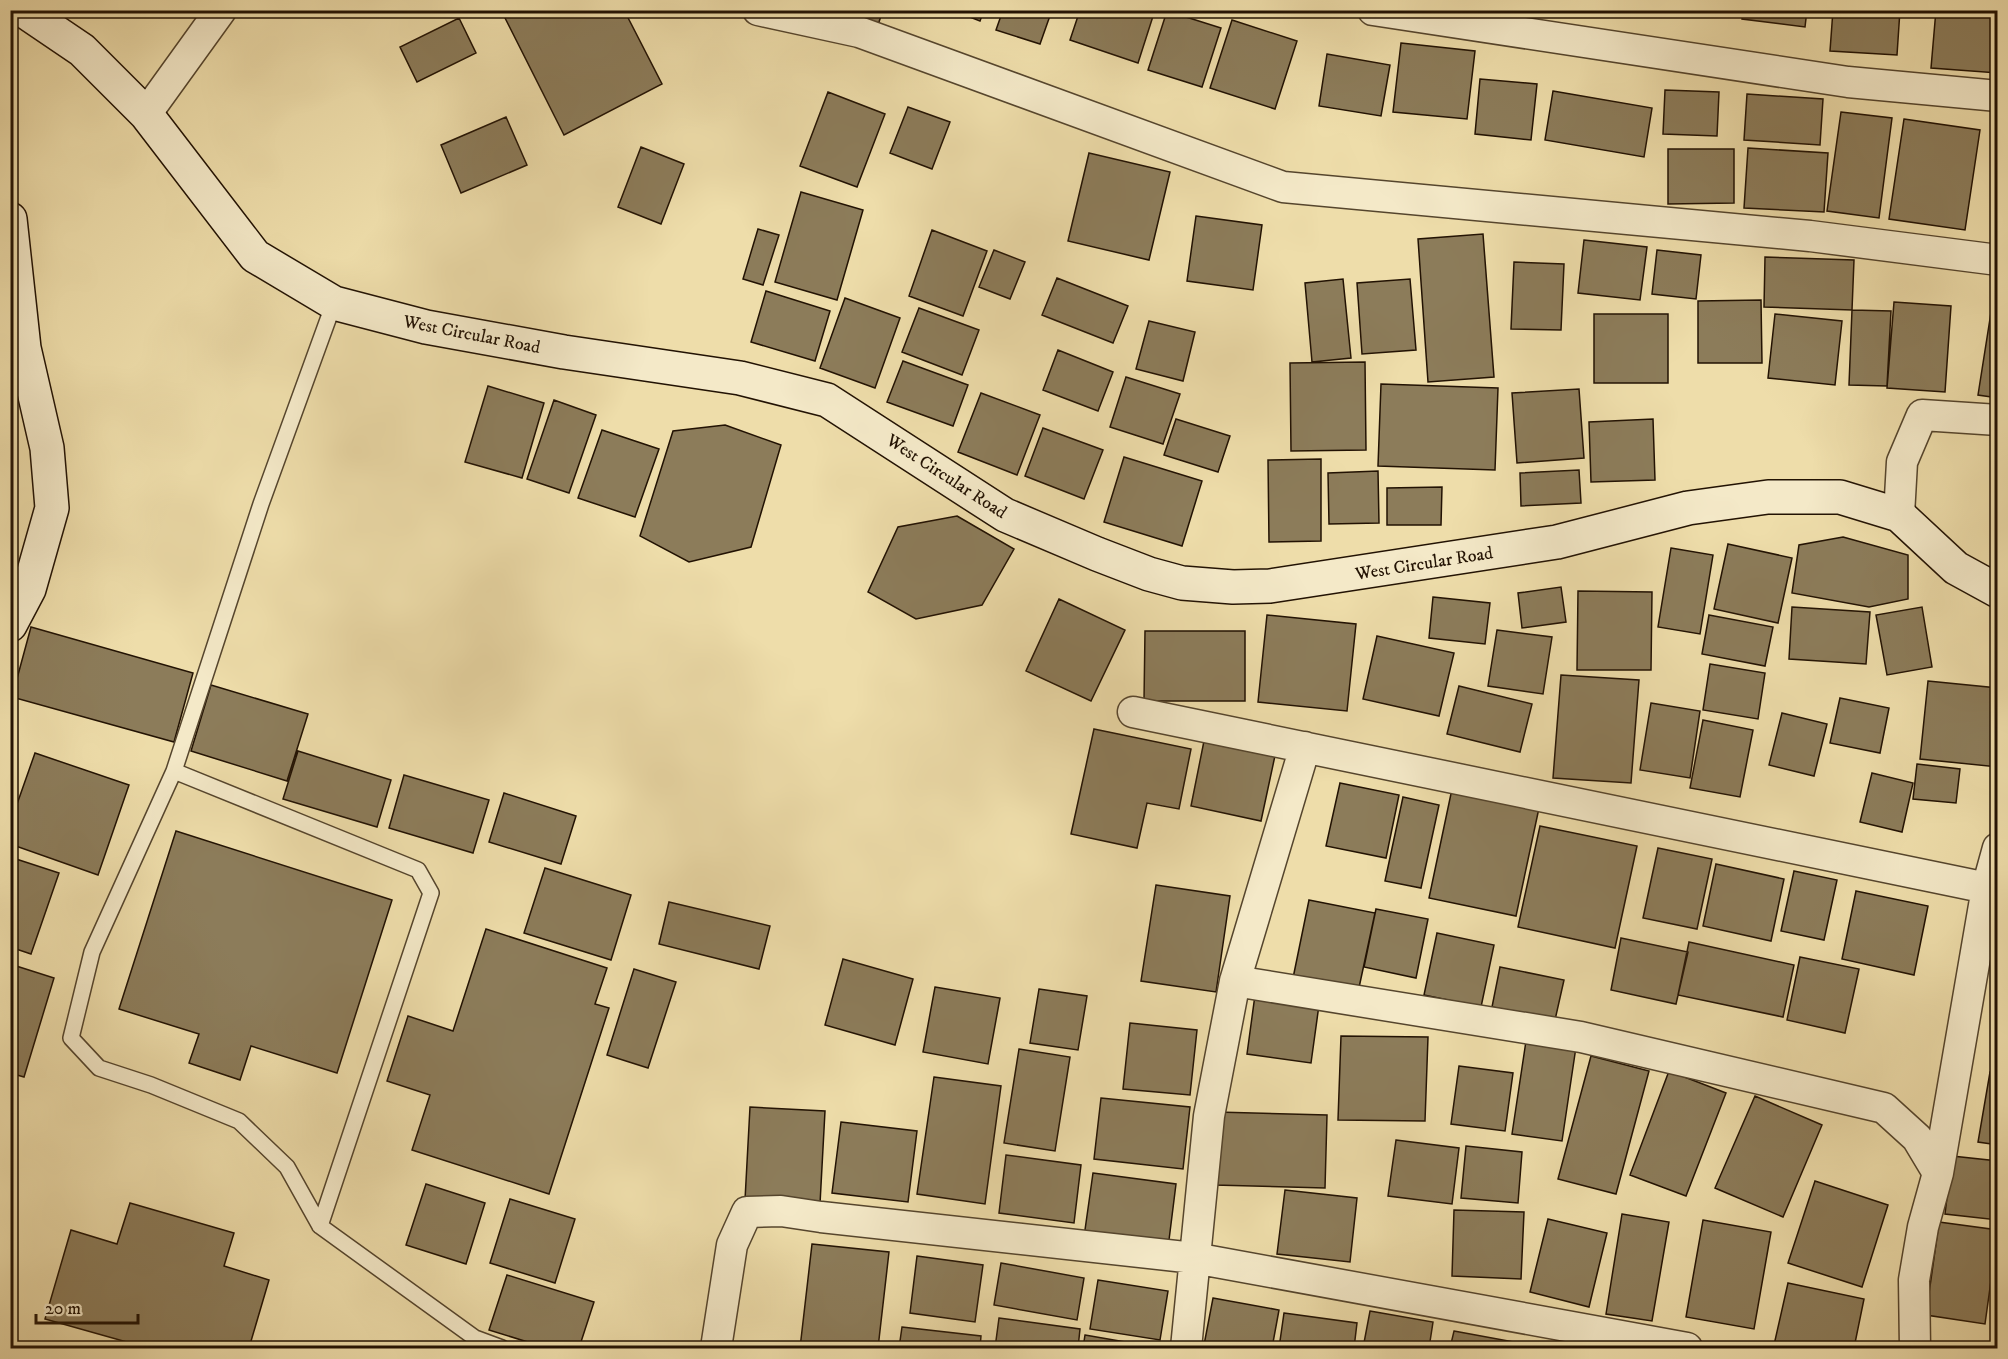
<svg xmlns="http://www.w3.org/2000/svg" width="2008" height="1359" viewBox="0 0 2008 1359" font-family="'IM FELL DW Pica',serif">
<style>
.building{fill:#8c7c5a;stroke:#221203;stroke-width:1.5}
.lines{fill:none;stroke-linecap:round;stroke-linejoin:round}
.lane-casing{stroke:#55452d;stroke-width:18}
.street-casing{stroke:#55452d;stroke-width:33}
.secondary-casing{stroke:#221203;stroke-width:36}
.lane{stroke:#f4e9c8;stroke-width:15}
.street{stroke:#f4e9c8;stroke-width:30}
.secondary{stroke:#f4e9c8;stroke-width:33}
.labels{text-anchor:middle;stroke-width:6;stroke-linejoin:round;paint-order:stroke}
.street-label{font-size:18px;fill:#221203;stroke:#f4e9c8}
</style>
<rect width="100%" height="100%" fill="#eda"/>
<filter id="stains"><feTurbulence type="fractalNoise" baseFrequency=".00333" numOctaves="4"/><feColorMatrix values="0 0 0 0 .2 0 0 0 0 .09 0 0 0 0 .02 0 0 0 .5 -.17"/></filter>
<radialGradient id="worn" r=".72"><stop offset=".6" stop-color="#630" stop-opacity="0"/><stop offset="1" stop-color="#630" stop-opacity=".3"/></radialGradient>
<path class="building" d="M501 10H624L662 84 564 135Z
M851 10H883L877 28 848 18Z
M952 10H984L980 21Z
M1003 10H1052L1040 44 996 30Z
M1080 10H1155L1138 63 1070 40Z
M1671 10H1728L1727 16Z
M1743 10H1807L1805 27 1742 19Z
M1833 10H1900L1897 55 1830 51Z
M1936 10H1998V73L1931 68Z
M1167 11 1221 28 1202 87 1148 70Z
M459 18 476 53 417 82 400 47Z
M1232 20 1297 41 1275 109 1210 88Z
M1401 43 1475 51 1467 119 1393 112Z
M1327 54 1390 65 1381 116 1319 106Z
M1480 79 1537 84 1531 140 1475 134Z
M1665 90 1719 92 1717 136 1663 134Z
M1553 91 1652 108 1644 157 1545 140Z
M828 92 885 114 857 187 800 166Z
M1747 94 1823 99 1820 145 1744 140Z
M908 107 950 122 932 169 890 153Z
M1841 112 1892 118 1879 218 1827 211Z
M506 117 527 165 461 193 441 145Z
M1904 119 1980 130 1965 230 1889 219Z
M641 147 684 164 661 224 618 207Z
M1748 148 1828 153 1824 212 1744 208Z
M1668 149H1734V203L1668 204Z
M1089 153 1170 172 1149 260 1068 241Z
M801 192 863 210 837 300 775 282Z
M1196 216 1262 225 1253 290 1187 281Z
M758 229 779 235 763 285 743 279Z
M932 230 987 251 963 316 909 296Z
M1483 234 1494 377 1428 382 1418 239Z
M1584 240 1647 247 1640 300 1578 293Z
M994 250 1025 262 1010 299 979 287Z
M1657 250 1701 255 1696 299 1652 294Z
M1765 257 1854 260 1852 310 1764 307Z
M1514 262 1564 264 1561 330 1511 329Z
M1057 278 1128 306 1113 343 1042 315Z
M1343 279 1351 358 1312 362 1305 283Z
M1410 279 1416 350 1362 354 1357 283Z
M1995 287 1998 288V398L1978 395Z
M766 291 830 311 815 361 751 342Z
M845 298 900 318 875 388 820 368Z
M1761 300 1762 363H1698V301Z
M1894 302 1951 306 1945 392 1887 388Z
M919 308 979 330 962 375 902 352Z
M1852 310 1891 311 1887 386 1849 385Z
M1594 314H1668V383H1594Z
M1775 314 1842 321 1835 385 1768 378Z
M1149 321 1195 332 1183 381 1136 369Z
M1058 350 1113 372 1098 411 1043 390Z
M903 361 968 385 953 426 887 402Z
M1365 362 1366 450 1291 451 1290 363Z
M1126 377 1180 394 1163 444 1110 427Z
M1381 384 1498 388 1495 470 1378 466Z
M488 386 544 403 522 478 465 462Z
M1579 389 1584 458 1517 463 1512 393Z
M981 393 1040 415 1017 475 958 452Z
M554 400 596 415 569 493 527 479Z
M1176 419 1230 436 1218 472 1164 455Z
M1653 419 1655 480 1591 482 1589 422Z
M725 425 781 445 751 547 689 562 640 536 673 431Z
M1043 428 1103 450 1084 499 1025 476Z
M602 430 659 449 635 517 578 498Z
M1124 457 1202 481 1182 546 1104 522Z
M1321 459V541L1269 542 1268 460Z
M1579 470 1581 503 1521 506 1520 473Z
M1378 471 1379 523 1329 524 1328 473Z
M1442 487 1441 525H1387V488Z
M1998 491V554L1992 553Z
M957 516 1014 549 982 605 916 619 868 592 898 527Z
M1843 537 1908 555V599L1869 607 1792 593 1799 545Z
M1728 544 1792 558 1778 623 1714 609Z
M1671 548 1713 555 1700 634 1658 627Z
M1561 587 1566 622 1522 628 1518 593Z
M1578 591 1652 592 1651 670H1577Z
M1433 597 1490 603 1485 644 1429 638Z
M1059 599 1125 630 1091 701 1026 671Z
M1792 607 1870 612 1866 664 1789 659Z
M1922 607 1932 667 1887 675 1876 615Z
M1267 615 1356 624 1347 711 1258 702Z
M1709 615 1773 627 1765 666 1702 654Z
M31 627 193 673 174 742 12 697Z
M1497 630 1552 637 1543 694 1488 686Z
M1145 631H1245V701H1144Z
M1377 636 1454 653 1439 716 1363 699Z
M1710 664 1765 673 1758 719 1703 710Z
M1561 675 1639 680 1631 783 1553 778Z
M1928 681 1998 688V767L1920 759Z
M211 685 308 714 287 781 191 751Z
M1459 686 1532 704 1520 752 1447 734Z
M1840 698 1889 708 1880 753 1830 743Z
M1651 703 1700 711 1690 778 1640 770Z
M1782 713 1827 724 1814 776 1769 765Z
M1703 720 1753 730 1740 797 1690 788Z
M1094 729 1191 749 1179 809 1147 803 1137 848 1071 834Z
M1205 736 1276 751 1261 821 1191 806Z
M298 751 391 780 377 827 283 799Z
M35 753 129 785 98 875 10 844V824Z
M1917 764 1960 769 1956 803 1913 799Z
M1872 773 1913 783 1902 832 1860 822Z
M404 775 489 800 473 853 389 828Z
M1340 783 1399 795 1386 858 1326 846Z
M1452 789 1539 808 1516 916 1429 898Z
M504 793 576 816 561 864 489 842Z
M1403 797 1439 805 1421 888 1385 881Z
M1540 826 1637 846 1615 948 1518 927Z
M176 831 392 900 337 1073 251 1046 240 1080 189 1063 199 1034 119 1009Z
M1658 848 1712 859 1697 929 1643 918Z
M10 857 59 873 31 954 10 947Z
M1716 864 1784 879 1771 941 1703 926Z
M545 868 631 895 611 960 524 933Z
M1794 871 1837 880 1824 940 1781 931Z
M1156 885 1230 896 1216 992 1141 981Z
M1856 891 1928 906 1914 975 1842 959Z
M1309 900 1375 913 1357 997 1292 983Z
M669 902 770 926 759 969 659 944Z
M1376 909 1428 919 1416 978 1364 967Z
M486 929 607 968 595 1004 609 1008 549 1194 412 1150 430 1095 387 1081 408 1016 453 1031Z
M1437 933 1494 945 1481 1007 1424 995Z
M1621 938 1688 952 1676 1004 1611 990Z
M1689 942 1794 965 1783 1017 1678 995Z
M1800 957 1859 969 1845 1033 1787 1020Z
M843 959 913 979 895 1045 825 1025Z
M10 964 54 978 24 1077 10 1073Z
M1500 967 1564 980 1555 1020 1492 1007Z
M634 969 676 982 648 1068 607 1055Z
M935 987 1000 998 988 1064 923 1052Z
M1039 989 1087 996 1078 1050 1030 1043Z
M1255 995 1319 1005 1311 1063 1247 1054Z
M1130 1023 1197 1030 1190 1095 1123 1089Z
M1341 1036 1428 1037 1425 1121 1338 1120Z
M1526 1041 1576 1047 1562 1141 1512 1134Z
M1019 1049 1070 1057 1055 1151 1004 1143Z
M1591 1056 1649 1071 1616 1194 1558 1179Z
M1459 1066 1513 1073 1505 1131 1451 1124Z
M1669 1071 1726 1093 1686 1196 1630 1175Z
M1990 1072 1998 1073V1145L1978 1142Z
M934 1077 1001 1086 985 1204 917 1194Z
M1755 1096 1822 1125 1783 1217 1715 1188Z
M1101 1098 1190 1107 1183 1169 1094 1159Z
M750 1107 825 1111 820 1204 745 1200Z
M1216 1112 1327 1115 1325 1188 1214 1185Z
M841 1122 917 1131 908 1202 832 1193Z
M1396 1140 1459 1148 1452 1204 1388 1196Z
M1466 1146 1522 1152 1518 1203 1461 1198Z
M1006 1155 1081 1165 1074 1223 999 1213Z
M1952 1156 1998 1161V1220L1945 1214Z
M1093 1173 1176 1184 1168 1248 1084 1237Z
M1815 1181 1888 1205 1862 1287 1788 1263Z
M426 1184 485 1203 466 1264 406 1245Z
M1285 1190 1357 1198 1350 1262 1277 1254Z
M510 1199 575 1219 555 1283 490 1263Z
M130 1203 234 1233 224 1266 269 1280 249 1348H148L45 1319 71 1230 117 1244Z
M1454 1210 1524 1212 1521 1279 1452 1276Z
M1622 1214 1669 1222 1652 1321 1606 1314Z
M1548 1219 1607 1233 1589 1307 1530 1292Z
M1703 1220 1771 1232 1754 1329 1686 1317Z
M1939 1222 1998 1230 1985 1324 1926 1315Z
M812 1244 889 1252 878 1348H800Z
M917 1256 983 1265 975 1322 910 1313Z
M1001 1263 1084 1278 1077 1320 994 1305Z
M507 1275 594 1302 579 1348H547L489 1330Z
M1098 1280 1168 1291 1160 1340 1090 1329Z
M1788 1283 1864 1299 1854 1348H1789L1774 1345Z
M1213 1298 1279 1310 1272 1348H1221L1204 1345Z
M1370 1311 1433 1322 1429 1348H1363Z
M1284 1313 1357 1323 1354 1348H1279Z
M999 1318 1080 1329 1078 1348H995Z
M902 1327 981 1336 980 1348H899Z
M1454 1331 1535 1346 1534 1348H1450Z
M1085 1335 1160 1348H1083Z"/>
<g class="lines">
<defs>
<path id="lane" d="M174 771 418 870 431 893 320 1226 475 1338 502 1348
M320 1226 287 1167 239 1121 151 1085 99 1068 71 1038 92 952 174 771 261 504 334 303"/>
<path id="street" d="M758 10 859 32 1283 187 1810 236 1998 260
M1373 10 1848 82 1998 96
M146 114 221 10
M1899 515 1902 462 1922 415 1998 420
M1133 712 1987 888 1998 889
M1235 981 1581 1037 1884 1108 1917 1138 1938 1173
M716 1348 732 1245 747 1212 781 1211 821 1217 1194 1258 1687 1348
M1186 1348 1209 1116 1235 981 1305 747
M1915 1348 1914 1280 1923 1227 1938 1173 1987 888 1998 848"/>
<path id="secondary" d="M23 10 82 50 146 114 255 256 334 303 426 327 564 352 740 378 827 400 1005 515 1097 554 1149 574 1182 583 1233 587 1270 586 1557 542 1688 508 1768 497H1840L1899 515 1956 568 1998 591
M10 219 24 348 47 448 52 508 29 589 10 625"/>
</defs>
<use href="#lane" class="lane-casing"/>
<use href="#street" class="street-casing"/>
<use href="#secondary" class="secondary-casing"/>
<use href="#lane" class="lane"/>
<use href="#street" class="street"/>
<use href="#secondary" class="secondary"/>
</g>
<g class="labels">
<g class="street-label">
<text transform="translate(472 334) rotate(11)" y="6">West Circular Road</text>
<text transform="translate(947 476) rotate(33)" y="6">West Circular Road</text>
<text transform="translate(1424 563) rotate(-9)" y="6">West Circular Road</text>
</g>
</g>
<rect width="2008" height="1359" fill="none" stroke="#eda" stroke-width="36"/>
<rect x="12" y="12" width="1984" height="1335" fill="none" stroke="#221203" stroke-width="3"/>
<rect x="18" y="18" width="1972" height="1323" fill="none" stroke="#221203" stroke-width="1.5"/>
<path d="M36 1314v9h102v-9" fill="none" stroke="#221203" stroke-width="3"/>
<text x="45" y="1314" font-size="18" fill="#221203" stroke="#f4e9c8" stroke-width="4.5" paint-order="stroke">20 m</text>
<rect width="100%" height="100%" filter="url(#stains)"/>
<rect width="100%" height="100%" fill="url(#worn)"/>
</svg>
